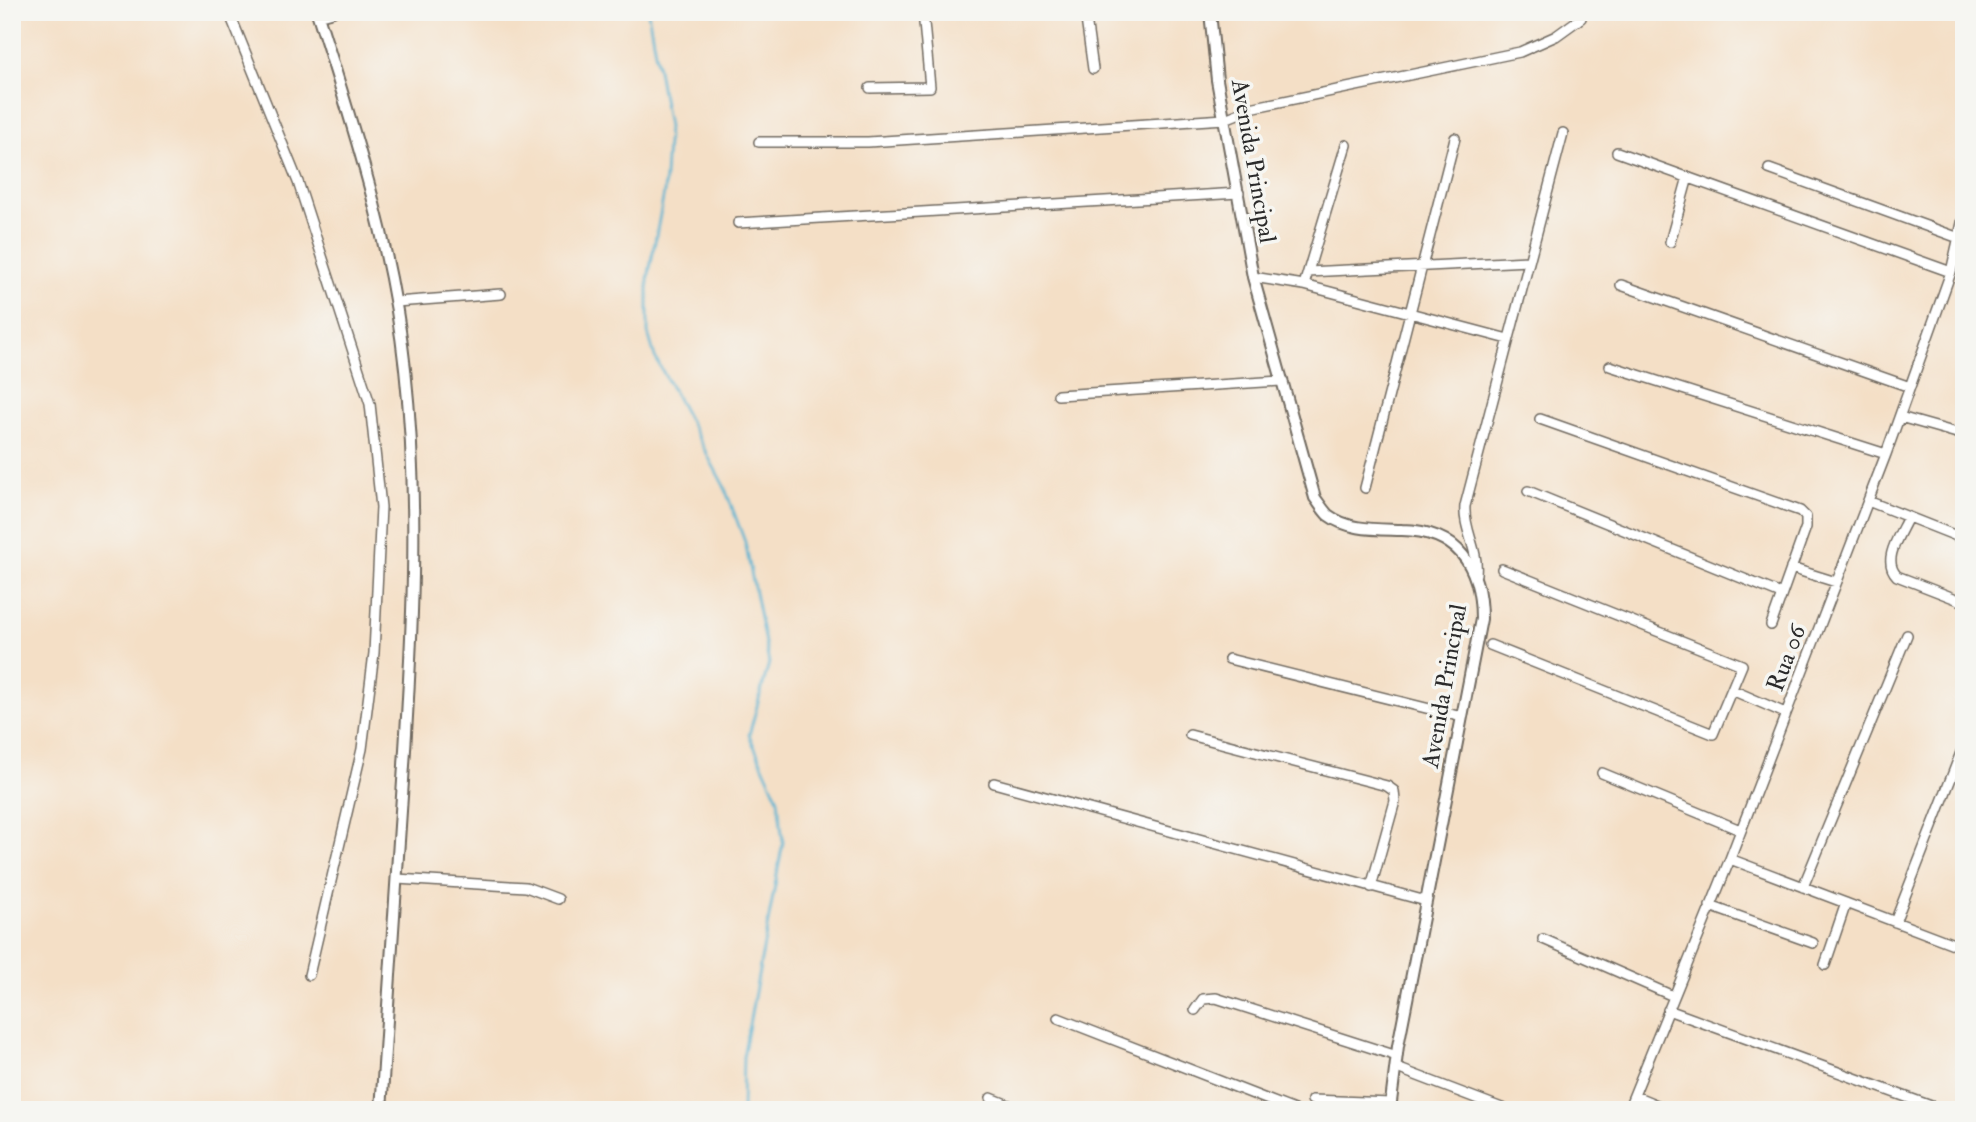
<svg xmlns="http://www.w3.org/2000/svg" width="1976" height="1122" viewBox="0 0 1976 1122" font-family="'IM FELL Double Pica',serif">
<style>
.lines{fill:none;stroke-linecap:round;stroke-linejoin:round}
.stream{stroke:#54b2d2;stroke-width:2.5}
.minor-casing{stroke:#716a61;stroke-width:12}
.tertiary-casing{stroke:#716a61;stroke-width:14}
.minor{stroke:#fff;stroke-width:9}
.tertiary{stroke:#fff;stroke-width:10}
.labels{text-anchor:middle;stroke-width:7;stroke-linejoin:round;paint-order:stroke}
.street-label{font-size:24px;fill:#2b2b2b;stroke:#f6f6f2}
</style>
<rect width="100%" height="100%" fill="#f6f6f2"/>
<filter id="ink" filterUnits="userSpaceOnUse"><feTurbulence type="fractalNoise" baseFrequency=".0143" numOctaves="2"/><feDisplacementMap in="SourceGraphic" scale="14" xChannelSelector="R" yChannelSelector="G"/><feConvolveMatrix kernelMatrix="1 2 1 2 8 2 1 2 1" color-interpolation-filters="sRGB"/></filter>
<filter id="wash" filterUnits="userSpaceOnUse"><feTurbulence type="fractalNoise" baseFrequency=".00686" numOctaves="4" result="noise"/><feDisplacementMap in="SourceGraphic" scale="28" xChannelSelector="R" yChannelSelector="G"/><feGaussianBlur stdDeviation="1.57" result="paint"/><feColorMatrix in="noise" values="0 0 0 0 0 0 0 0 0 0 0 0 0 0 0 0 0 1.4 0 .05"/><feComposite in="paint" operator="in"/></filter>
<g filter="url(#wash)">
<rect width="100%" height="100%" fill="#f4dfc6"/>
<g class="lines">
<path class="stream" d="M648 12 668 127 664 193 648 279V333L655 357 724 486 745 542 769 663 749 735 778 799 783 842 743 1057 742 1110"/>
</g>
</g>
<g filter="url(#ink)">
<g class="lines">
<defs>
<path id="minor" d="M229 12 298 182 370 404 381 507 374 653 362 749 309 975
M1085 12 1093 69
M318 16 333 12
M870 88 930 87 923 12
M759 142H868L1225 119 1255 107 1520 52 1556 36 1581 18
M1617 152 1951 272
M1769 169 1959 238
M738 223 1239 193
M1670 242 1688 177
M1308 272 1528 261
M1253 277 1304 285 1508 339
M1304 285 1346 145
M1621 285 1910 387
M396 302 501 294
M1610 366 1886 454
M1058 395 1281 381
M1900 417 1964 435
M1540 419 1800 511 1806 517V527L1771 625
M1365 488 1455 138
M1528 491 1781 594
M1868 501 1964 539
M1908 517C1900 535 1881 560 1897 576L1964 602
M1791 568 1836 582
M1476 574C1479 550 1463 529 1465 506L1563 133
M1490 645 1713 734 1742 665 1502 569
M1229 659 1462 717
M1732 690 1785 713
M1190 735 1387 786 1394 791 1395 801 1371 887
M1602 773 1740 830
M994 783 1426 901
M1730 859 1964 948
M397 879 526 887 558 899
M1803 887 1907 635
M1710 906 1813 943
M1895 922 1964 745
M1543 939 1673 996
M1825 965 1846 903
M1195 1010 1203 999 1216 998 1397 1056
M1668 1010 1942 1110
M1058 1018 1294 1110
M1397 1068 1507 1110
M1635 1096 1669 1110
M991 1098 1021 1110
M1312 1100 1391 1103
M1628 1110 1730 859 1886 454 1951 272 1964 214"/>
<path id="tertiary" d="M317 12C354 129 392 246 405 369 420 506 412 644 403 781 396 891 388 1000 381 1110
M1210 12 1217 80 1253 277 1315 498C1319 503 1323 510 1328 515 1349 531 1378 529 1402 530 1460 531 1481 568 1481 619L1398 1046 1390 1110"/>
</defs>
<use href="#minor" class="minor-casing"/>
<use href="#tertiary" class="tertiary-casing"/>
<use href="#minor" class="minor"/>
<use href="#tertiary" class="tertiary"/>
</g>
</g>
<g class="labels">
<g class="street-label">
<text transform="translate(1254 161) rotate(80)" y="8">Avenida Principal</text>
<text transform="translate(1786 658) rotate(-69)" y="8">Rua 06</text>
<text transform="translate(1444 686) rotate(-80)" y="8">Avenida Principal</text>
</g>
</g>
<rect width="1976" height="1122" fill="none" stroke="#f6f6f2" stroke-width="42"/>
</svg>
